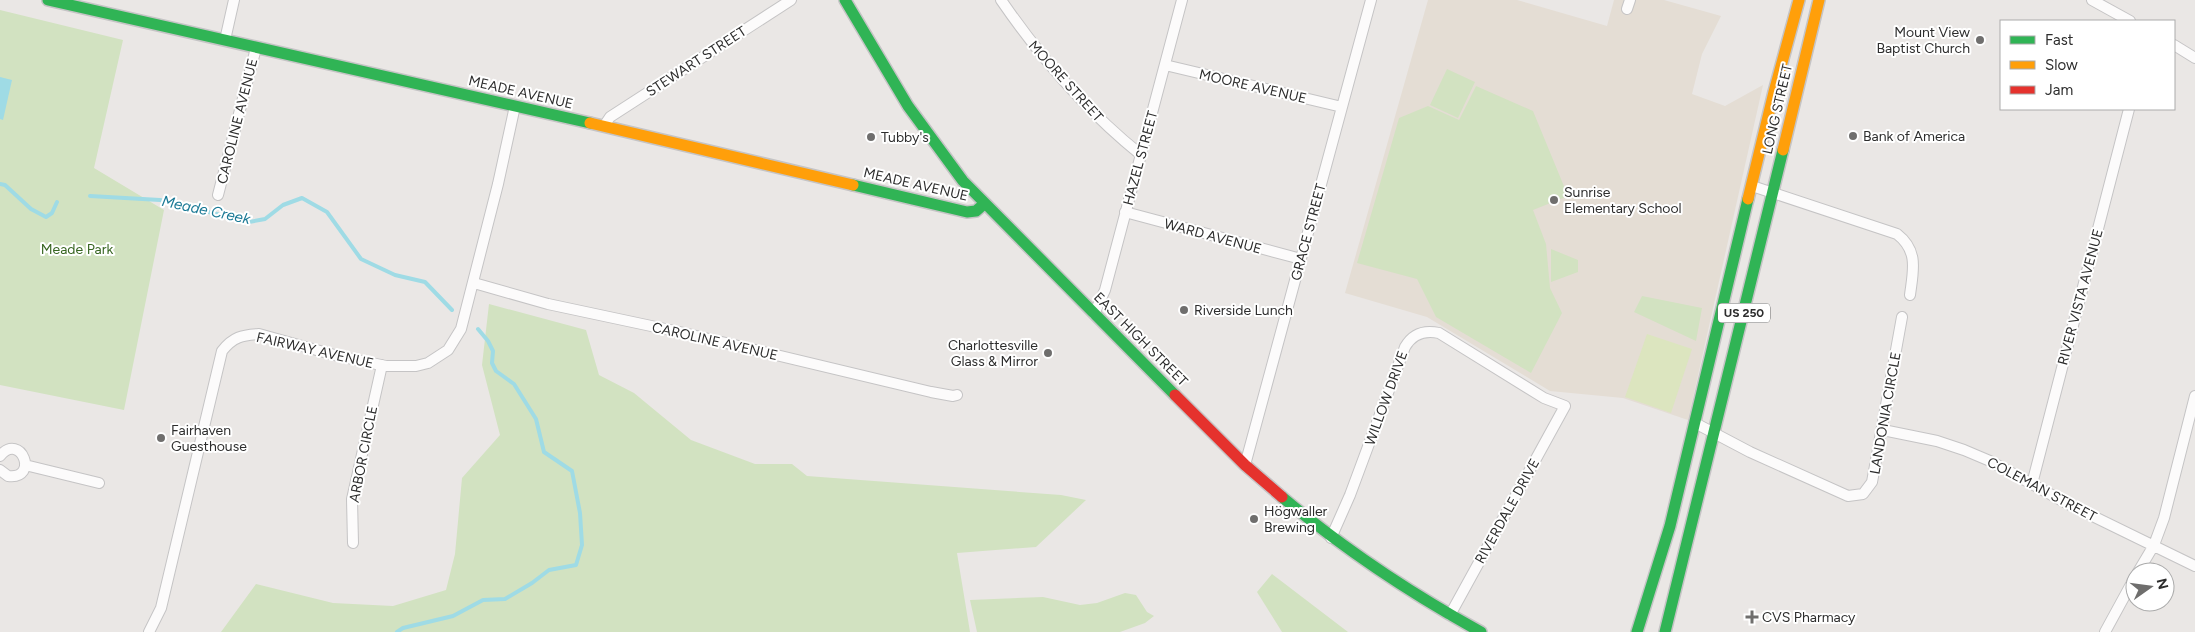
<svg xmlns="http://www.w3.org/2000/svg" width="2195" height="632" viewBox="0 0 2195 632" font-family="Figtree,sans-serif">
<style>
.education{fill:#e4ddd4}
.green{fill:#d2e2c1}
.pitch{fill:#dce5bf}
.water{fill:#9fdbe5}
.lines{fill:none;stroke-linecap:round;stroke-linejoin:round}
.stream{stroke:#9fdbe5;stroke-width:4}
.street-casing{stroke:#c5c4c5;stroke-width:12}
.fast-casing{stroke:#c5c4c5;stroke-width:14}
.slow-casing{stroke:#c5c4c5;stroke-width:14}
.jam-casing{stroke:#c5c4c5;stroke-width:14}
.street{stroke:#fcfbfb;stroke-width:10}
.fast{stroke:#30b455;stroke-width:11}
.slow{stroke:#ff9f0a;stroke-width:11}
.jam{stroke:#e5322d;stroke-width:11}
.poi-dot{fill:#6f6e6d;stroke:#fff;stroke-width:2}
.labels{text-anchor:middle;stroke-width:4;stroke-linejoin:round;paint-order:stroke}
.shield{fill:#fff;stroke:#6c6c6c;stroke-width:1}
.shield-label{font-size:12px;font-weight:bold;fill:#2d2d2d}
.poi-label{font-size:14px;fill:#2d2d2d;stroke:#fff;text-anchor:start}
.street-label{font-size:14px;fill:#2d2d2d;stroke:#fff}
.park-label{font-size:14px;fill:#386622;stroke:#fff}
.water-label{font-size:15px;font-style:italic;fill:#1a7995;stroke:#fff}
</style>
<rect width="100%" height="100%" fill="#eae7e5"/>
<path class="education" d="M1428 0H1517L1607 26 1614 0H1664L1721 16 1702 54 1692 94 1725 106 1763 85 1688 420 1623 398 1550 391 1427 317 1345 293Z"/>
<path class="green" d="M0 10 123 40 94 168 164 210 124 410 0 385Z
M1447 69 1475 82 1458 118 1430 105Z
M1476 86 1533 111 1568 196 1533 210 1546 244 1550 288 1562 313 1531 373 1436 317 1417 279 1357 263 1399 118 1428 106 1459 120Z
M1551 249 1578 260V272L1551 282Z
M1642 296 1702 308 1696 341 1634 312Z
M489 304 586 330 599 375 634 393 691 440 755 464H792L807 476 1061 495 1086 500 1036 547 957 553 970 632H221L256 584 333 603 393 606 446 590 455 554 462 478 500 435 482 365Z
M1272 574 1348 632H1282L1257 592Z
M1125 593 1136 595 1147 612 1154 616 1145 623 1120 632H977L970 600 1043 597 1080 605 1097 603Z"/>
<path class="pitch" d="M1647 334 1692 349 1671 413 1625 397Z"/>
<path class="water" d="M0 77 12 80 3 120 0 119Z"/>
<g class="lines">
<path class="stream" d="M0 184 5 185 31 209 46 217 52 213 57 202
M90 196 160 200 249 222 265 219 283 205 302 198 327 212 361 259 395 275 425 282 452 310
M397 632 403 628 453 616 483 600 505 599 532 583 549 570 576 565 582 545 580 513 572 471 544 452 536 419 514 384 496 371 492 363 493 351 488 341 478 329"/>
<defs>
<path id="street" d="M1001 0C1041 58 1085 110 1140 154
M2092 0 2130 21
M1627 9 1630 0
M225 40 234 0
M2174 45 2195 58
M1165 65 1342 107
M604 126 610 117 791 0
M1752 186 1897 234C1919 251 1913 271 1910 295
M218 195 256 48
M1125 212 1301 259
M474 283 548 304 684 333 931 392 953 396 957 395
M1094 314 1105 290 1182 0
M1695 423 1750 452 1848 496 1863 494 1872 482 1902 317
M1883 430 1937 441 1964 450 1990 461 2068 504 2195 566
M0 456C21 431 40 480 8 476L0 470
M25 465 99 483
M1245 465 1371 0
M2032 484 2129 109
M1331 538 1350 495 1405 347C1413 333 1425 330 1439 333L1544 398 1565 406 1450 615
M353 543 352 499 382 365
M2138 572 2154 545 2164 518 2195 396
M149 632 161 608 222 351C233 337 242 335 259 334L338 356 386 366H416L428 363 448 350 461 329 498 184 515 106
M2105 632 2135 577"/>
<path id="fast" d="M48 0 590 123
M845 0 908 106 963 181 1175 395
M853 185 967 212 976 211 984 204
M1282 497C1344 549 1410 593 1481 632
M1637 632 1670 526 1748 199
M1665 632 1783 150"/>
<path id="slow" d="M590 123 853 185
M1783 150 1819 0
M1748 199 1774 92 1799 0"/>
<path id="jam" d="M1175 395 1245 465 1282 497"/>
</defs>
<use href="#street" class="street-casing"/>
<use href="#fast" class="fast-casing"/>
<use href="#slow" class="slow-casing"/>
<use href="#jam" class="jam-casing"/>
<use href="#street" class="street"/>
<use href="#fast" class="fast"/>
<use href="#slow" class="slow"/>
<use href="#jam" class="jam"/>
</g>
<g class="poi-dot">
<circle cx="1980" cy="40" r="5"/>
<circle cx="1853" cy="136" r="5"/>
<circle cx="871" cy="137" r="5"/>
<circle cx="1554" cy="200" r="5"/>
<circle cx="1184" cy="310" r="5"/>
<circle cx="1048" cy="353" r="5"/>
<circle cx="161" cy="438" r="5"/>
<circle cx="1254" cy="519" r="5"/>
<path d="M1749.5 609.5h5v5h5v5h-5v5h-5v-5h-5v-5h5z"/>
</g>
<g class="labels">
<rect class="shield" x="1718" y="303.5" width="52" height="19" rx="4"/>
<g class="shield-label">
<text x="1744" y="317">US 250</text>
</g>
<g class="poi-label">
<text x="1970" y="37" text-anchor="end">Mount View<tspan x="1970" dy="16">Baptist Church</tspan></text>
<text x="1863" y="141">Bank of America</text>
<text x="881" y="142">Tubby's</text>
<text x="1564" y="197">Sunrise<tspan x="1564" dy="16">Elementary School</tspan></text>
<text x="1194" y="315">Riverside Lunch</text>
<text x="1038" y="350" text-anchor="end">Charlottesville<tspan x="1038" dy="16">Glass &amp; Mirror</tspan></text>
<text x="171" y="435">Fairhaven<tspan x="171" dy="16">Guesthouse</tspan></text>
<text x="1264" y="516">Högwaller<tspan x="1264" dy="16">Brewing</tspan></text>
<text x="1762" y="622">CVS Pharmacy</text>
</g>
<g class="street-label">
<text transform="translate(696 61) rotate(-33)" y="5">STEWART STREET</text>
<text transform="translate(1066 81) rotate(48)" y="5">MOORE STREET</text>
<text transform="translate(1253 86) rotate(13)" y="5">MOORE AVENUE</text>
<text transform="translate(521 92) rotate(13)" y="5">MEADE AVENUE</text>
<text transform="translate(1777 109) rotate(-77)" y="5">LONG STREET</text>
<text transform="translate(237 121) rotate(-76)" y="5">CAROLINE AVENUE</text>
<text transform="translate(1140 158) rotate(-75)" y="5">HAZEL STREET</text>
<text transform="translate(916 184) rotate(13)" y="5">MEADE AVENUE</text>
<text transform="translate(1308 232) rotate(-75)" y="5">GRACE STREET</text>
<text transform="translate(1213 236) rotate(15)" y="5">WARD AVENUE</text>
<text transform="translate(2080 297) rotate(-75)" y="5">RIVER VISTA AVENUE</text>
<text transform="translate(1141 339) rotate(45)" y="5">EAST HIGH STREET</text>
<text transform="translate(715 341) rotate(13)" y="5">CAROLINE AVENUE</text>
<text transform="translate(315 350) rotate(13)" y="5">FAIRWAY AVENUE</text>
<text transform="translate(1386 398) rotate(-70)" y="5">WILLOW DRIVE</text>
<text transform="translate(1885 413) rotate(-80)" y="5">LANDONIA CIRCLE</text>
<text transform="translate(363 454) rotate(-79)" y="5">ARBOR CIRCLE</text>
<text transform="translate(2042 489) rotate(28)" y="5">COLEMAN STREET</text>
<text transform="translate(1507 511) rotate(-61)" y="5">RIVERDALE DRIVE</text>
</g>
<g class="park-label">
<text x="77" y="254">Meade Park</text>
</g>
<g class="water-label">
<text transform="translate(206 210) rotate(12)" y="5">Meade Creek</text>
</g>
</g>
<rect x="2000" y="20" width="175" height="90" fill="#ffffff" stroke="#ababab"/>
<rect x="2010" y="36" width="25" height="8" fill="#30b455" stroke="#ababab"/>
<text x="2045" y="45" font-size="15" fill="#2d2d2d">Fast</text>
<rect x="2010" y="61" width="25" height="8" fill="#ff9f0a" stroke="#ababab"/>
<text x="2045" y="70" font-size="15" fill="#2d2d2d">Slow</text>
<rect x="2010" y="86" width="25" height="8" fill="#e5322d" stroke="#ababab"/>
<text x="2045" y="95" font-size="15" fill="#2d2d2d">Jam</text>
<g transform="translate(2150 587) rotate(76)"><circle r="24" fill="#ffffff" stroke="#ababab"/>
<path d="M0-4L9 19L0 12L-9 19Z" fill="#6f6e6d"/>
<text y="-8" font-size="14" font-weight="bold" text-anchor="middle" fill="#2d2d2d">N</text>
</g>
</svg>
